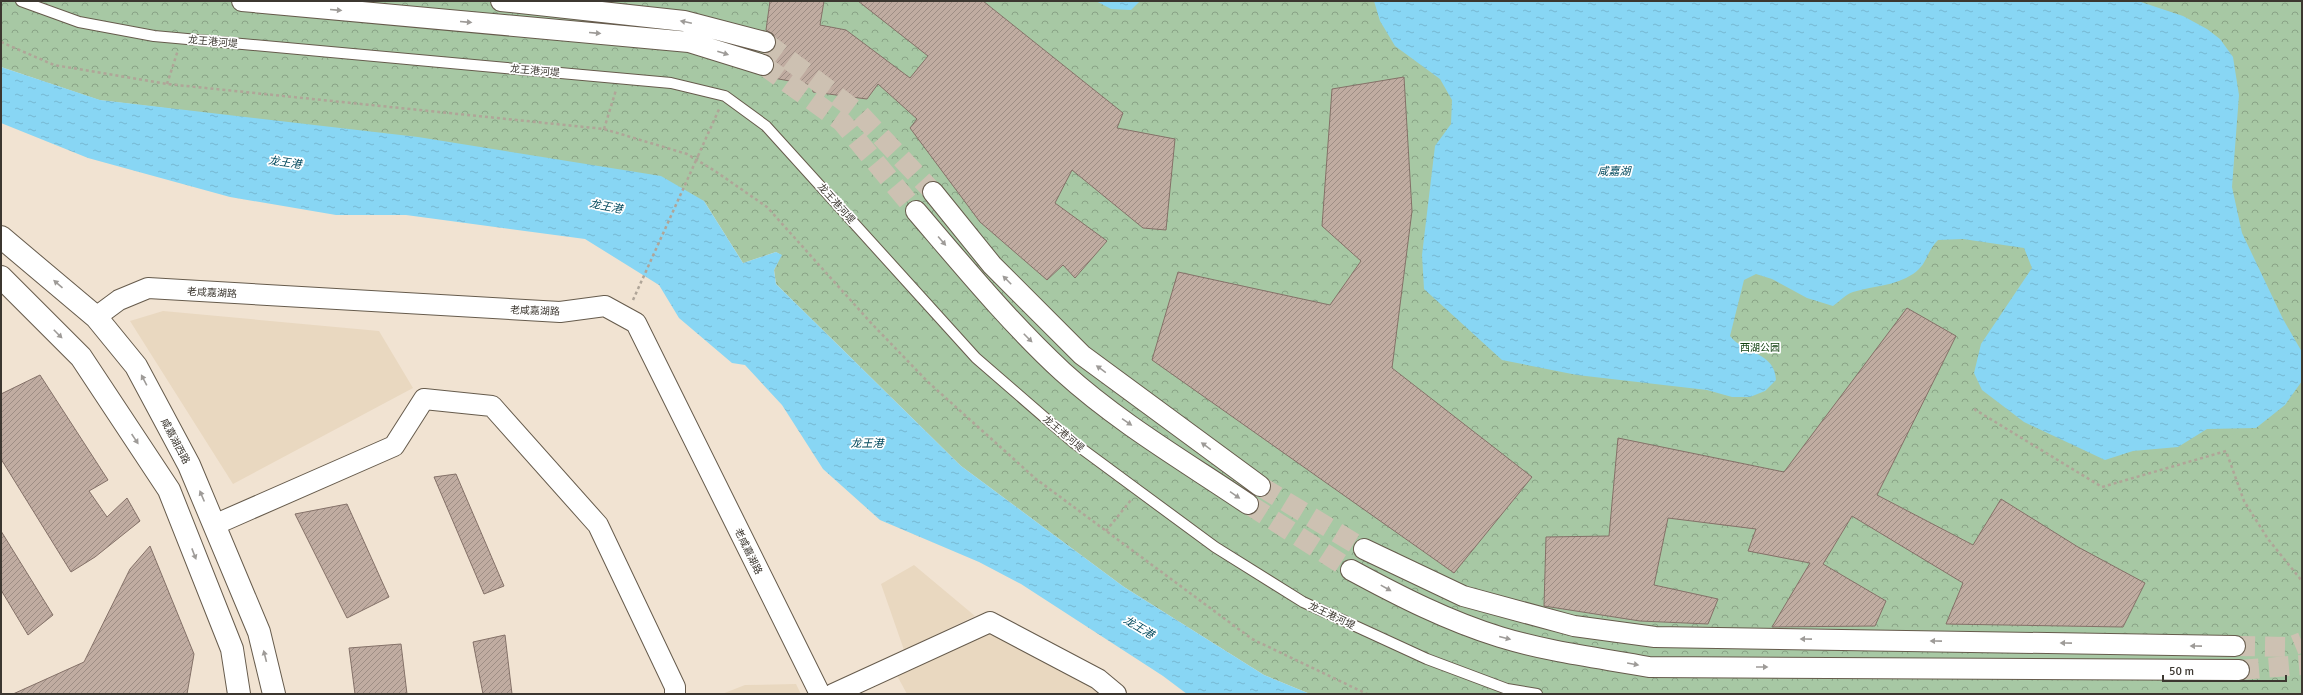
<svg xmlns="http://www.w3.org/2000/svg" width="2303" height="695" viewBox="0 0 2303 695" font-family="Signika,'Noto Sans SC',sans-serif">
<style>
.built{fill:#e9d8c0}
.park{fill:url(#park-crowns)}
.water{fill:url(#water-ripples)}
.building{fill:url(#building-hatch);stroke:#847168}
.lines{fill:none;stroke-linecap:round;stroke-linejoin:round}
.street-tunnel{stroke:#cdc1b2;stroke-width:20;stroke-dasharray:20 10;stroke-linecap:butt}
.lane-casing{stroke:#665b4c;stroke-width:12}
.street-casing{stroke:#665b4c;stroke-width:22}
.secondary-casing{stroke:#665b4c;stroke-width:24}
.path{stroke:#b0a598;stroke-width:2.5;stroke-dasharray:3 3;stroke-linecap:butt}
.lane{stroke:#fff;stroke-width:10}
.street{stroke:#fff;stroke-width:20}
.secondary{stroke:#fff;stroke-width:22}
.path-bridge{stroke:#b0a598;stroke-width:2.5;stroke-dasharray:3 3;stroke-linecap:butt}
.oneway{fill:#9e9b98}
.labels{text-anchor:middle;stroke-width:3.5;stroke-linejoin:round;paint-order:stroke}
.street-label{font-size:10px;fill:#3c3730;stroke:#fff}
.park-label{font-size:10px;fill:#124211;stroke:#fff}
.water-label{font-size:11px;font-style:italic;fill:#02495d;stroke:#fff}
</style>
<defs>
<pattern id="park-crowns" width="20" height="18" patternUnits="userSpaceOnUse"><rect width="20" height="18" fill="#a7c8a4"/><path d="M2 6a3 3 0 1 1 6 0M12 15a3 3 0 1 1 6 0" fill="none" stroke="#89a386"/></pattern>
<pattern id="water-ripples" width="26" height="14" patternUnits="userSpaceOnUse"><rect width="26" height="14" fill="#88d6f4"/><path d="M2 4q2-2 4 0t4 0M15 11q2-2 4 0t4 0" fill="none" stroke="#76b8d2"/></pattern>
<pattern id="building-hatch" width="6" height="6" patternUnits="userSpaceOnUse"><rect width="6" height="6" fill="#c0aca1"/><path d="M-1 1l2-2M0 6l6-6M5 7l2-2" fill="none" stroke="#9d8d84"/></pattern>
</defs>
<rect width="100%" height="100%" fill="#f1e3d2"/>
<path class="built" d="M163 311 379 331 413 388 233 484 130 321Z
M914 565 975 616 904 650 881 584Z
M998 630 1120 694H907L894 670Z
M796 684 801 694H722L745 685Z"/>
<path class="park" d="M1 1H2302V694H1310L1264 675 1124 587 961 466 776 284 774 270 781 255 776 252 743 263 704 201 213 114 99 100 1 67Z"/>
<path class="water" d="M1096 1H1140L1131 10 1111 9Z
M1374 1H2138L2183 16 2207 29 2220 39 2233 57 2239 95 2232 187 2242 233 2283 319 2302 352V381L2285 405 2256 428 2207 429 2178 447 2133 451 2105 460 2024 422 1982 390 1974 373 1981 344 2032 268 2024 248 1963 239 1938 240C1926 252 1928 264 1913 274 1895 286 1873 286 1853 292 1846 294 1839 302 1833 306L1807 298 1772 279 1756 274 1744 280 1730 336C1744 354 1775 352 1776 380L1765 391 1750 397H1732L1707 390 1577 375 1502 360 1424 289 1422 255 1435 146 1451 124 1452 100 1440 79 1395 46 1380 21Z
M1 67 100 100 418 137 661 176 704 201 743 263 776 252 782 255 774 270 776 284 961 466 1124 587 1264 675 1310 694H1187L1163 676 1021 584 979 562 880 520 823 469 782 405 745 365 732 363 679 318 659 285 585 239 406 215H336L230 197 88 158 1 123Z"/>
<path class="building" d="M770 1H824L820 25 846 30 910 78 928 56 858 1H983L1123 113 1117 128 1175 139 1166 230 1143 228 1072 170 1055 203 1107 241 1075 278 1063 265 1047 280 980 222 910 128 917 119 878 84 867 99 813 92 812 85 762 76 770 74 774 68 772 58 764 53 773 50 776 44 773 34 766 30Z
M1404 77 1412 211 1392 368 1532 477 1454 573 1152 360 1178 272 1330 305 1361 261 1322 226 1332 89Z
M1907 308 1956 336 1877 495 1973 545 2001 499 2078 547 2145 583 2123 627 1946 624 1963 583 1852 516 1823 564 1886 601 1875 626 1772 627 1810 563 1748 551 1756 529 1668 518 1654 585 1718 599 1708 624 1640 621 1544 606 1546 537 1609 536 1618 438 1784 472Z
M40 375 108 480 89 491 107 517 127 498 140 521 95 557 71 572 1 459V394Z
M456 474 504 586 484 594 434 477Z
M347 504 389 597 347 618 295 514Z
M1 531 53 615 28 635 1 590Z
M150 546 194 654 187 694H13L84 662 130 569Z
M505 635 512 694H483L473 642Z
M401 644 407 694H355L349 648Z"/>
<g class="lines">
<path class="street-tunnel" d="M765 42 858 112 933 192
M763 65 842 122 916 211
M1260 486 1364 549
M1248 504 1351 570
M2235 646 2290 647 2302 642
M2239 670 2302 665"/>
<defs>
<path id="lane" d="M21 1 79 22 154 36 671 83 725 96 766 126 976 358 1074 443 1139 491 1215 547 1303 602 1427 659 1507 689 1537 694"/>
<path id="street" d="M242 1 689 42 763 65
M501 1 684 21 765 42
M933 192 992 265 1082 355 1260 486
M916 211C964 267 1010 323 1063 372 1119 423 1186 462 1248 504
M96 317 119 300 148 288 560 312 605 306 636 323 820 694
M214 525 394 446 424 399 492 406 598 525 675 687V694
M1364 549 1463 596 1574 626 1655 637 2235 646
M1351 570C1399 596 1448 621 1500 637 1549 652 1600 658 1649 667L2239 670
M833 694 990 622 1098 679 1116 694"/>
<path id="secondary" d="M1 237 96 317 136 366 189 465 259 632 274 694
M1 277 81 357 169 490 232 649 239 694"/>
</defs>
<use href="#lane" class="lane-casing"/>
<use href="#street" class="street-casing"/>
<use href="#secondary" class="secondary-casing"/>
<path class="path" d="M1 42 54 65 167 84 604 129 687 154 715 171 767 207 872 324 928 382 1036 479 1252 639 1367 694
M167 84 178 50
M604 129 616 90
M698 156 720 107
M1974 409 2102 487 2226 451 2244 501 2268 539 2302 581
M1106 531 1131 500"/>
<use href="#lane" class="lane"/>
<use href="#street" class="street"/>
<use href="#secondary" class="secondary"/>
<path class="path-bridge" d="M633 300 698 156"/>
</g>
<defs><path id="oneway-solid" d="M-6-.8H1V-3.2L6.5 0L1 3.2V.8H-6Z"/></defs>
<g class="oneway">
<use href="#oneway-solid" transform="translate(336 10) rotate(5)"/>
<use href="#oneway-solid" transform="translate(466 22) rotate(5)"/>
<use href="#oneway-solid" transform="translate(686 22) rotate(-168)"/>
<use href="#oneway-solid" transform="translate(595 33) rotate(5)"/>
<use href="#oneway-solid" transform="translate(723 53) rotate(18)"/>
<use href="#oneway-solid" transform="translate(942 241) rotate(49)"/>
<use href="#oneway-solid" transform="translate(1007 280) rotate(-135)"/>
<use href="#oneway-solid" transform="translate(58 284) rotate(-139)"/>
<use href="#oneway-solid" transform="translate(58 334) rotate(45)"/>
<use href="#oneway-solid" transform="translate(1028 338) rotate(45)"/>
<use href="#oneway-solid" transform="translate(1101 369) rotate(-144)"/>
<use href="#oneway-solid" transform="translate(144 380) rotate(-118)"/>
<use href="#oneway-solid" transform="translate(1127 422) rotate(34)"/>
<use href="#oneway-solid" transform="translate(135 439) rotate(56)"/>
<use href="#oneway-solid" transform="translate(1206 446) rotate(-144)"/>
<use href="#oneway-solid" transform="translate(1235 495) rotate(34)"/>
<use href="#oneway-solid" transform="translate(202 496) rotate(-113)"/>
<use href="#oneway-solid" transform="translate(194 554) rotate(69)"/>
<use href="#oneway-solid" transform="translate(1386 588) rotate(29)"/>
<use href="#oneway-solid" transform="translate(1505 638) rotate(14)"/>
<use href="#oneway-solid" transform="translate(1806 639) rotate(-179)"/>
<use href="#oneway-solid" transform="translate(1936 641) rotate(-179)"/>
<use href="#oneway-solid" transform="translate(2066 643) rotate(-179)"/>
<use href="#oneway-solid" transform="translate(2196 646) rotate(-179)"/>
<use href="#oneway-solid" transform="translate(265 656) rotate(-104)"/>
<use href="#oneway-solid" transform="translate(1633 664) rotate(10)"/>
<use href="#oneway-solid" transform="translate(1762 667)"/>
</g>
<g class="labels">
<g class="street-label">
<text transform="translate(213 41) rotate(5)" y="4">龙王港河堤</text>
<text transform="translate(535 70) rotate(5)" y="4">龙王港河堤</text>
<text transform="translate(837 203) rotate(48)" y="4">龙王港河堤</text>
<text transform="translate(212 292) rotate(3)" y="4">老咸嘉湖路</text>
<text transform="translate(535 310) rotate(2)" y="4">老咸嘉湖路</text>
<text transform="translate(1064 433) rotate(40)" y="4">龙王港河堤</text>
<text transform="translate(176 441) rotate(62)" y="4">咸嘉湖西路</text>
<text transform="translate(749 551) rotate(64)" y="4">老咸嘉湖路</text>
<text transform="translate(1332 615) rotate(25)" y="4">龙王港河堤</text>
</g>
<g class="park-label">
<text x="1760" y="351">西湖公园</text>
</g>
<g class="water-label">
<text transform="translate(285 162) rotate(8)" y="4">龙王港</text>
<text x="1614" y="175">咸嘉湖</text>
<text transform="translate(606 206) rotate(11)" y="4">龙王港</text>
<text x="867" y="447">龙王港</text>
<text transform="translate(1139 627) rotate(31)" y="4">龙王港</text>
</g>
</g>
<rect width="2303" height="695" fill="none" stroke="#3c3730" stroke-width="4"/>
<path d="M2163 675v6h123v-6" fill="none" stroke="#3c3730" stroke-width="2"/>
<text x="2169" y="675" font-size="12" fill="#3c3730" stroke="#ffffff" stroke-width="3" paint-order="stroke">50 m</text>
</svg>
